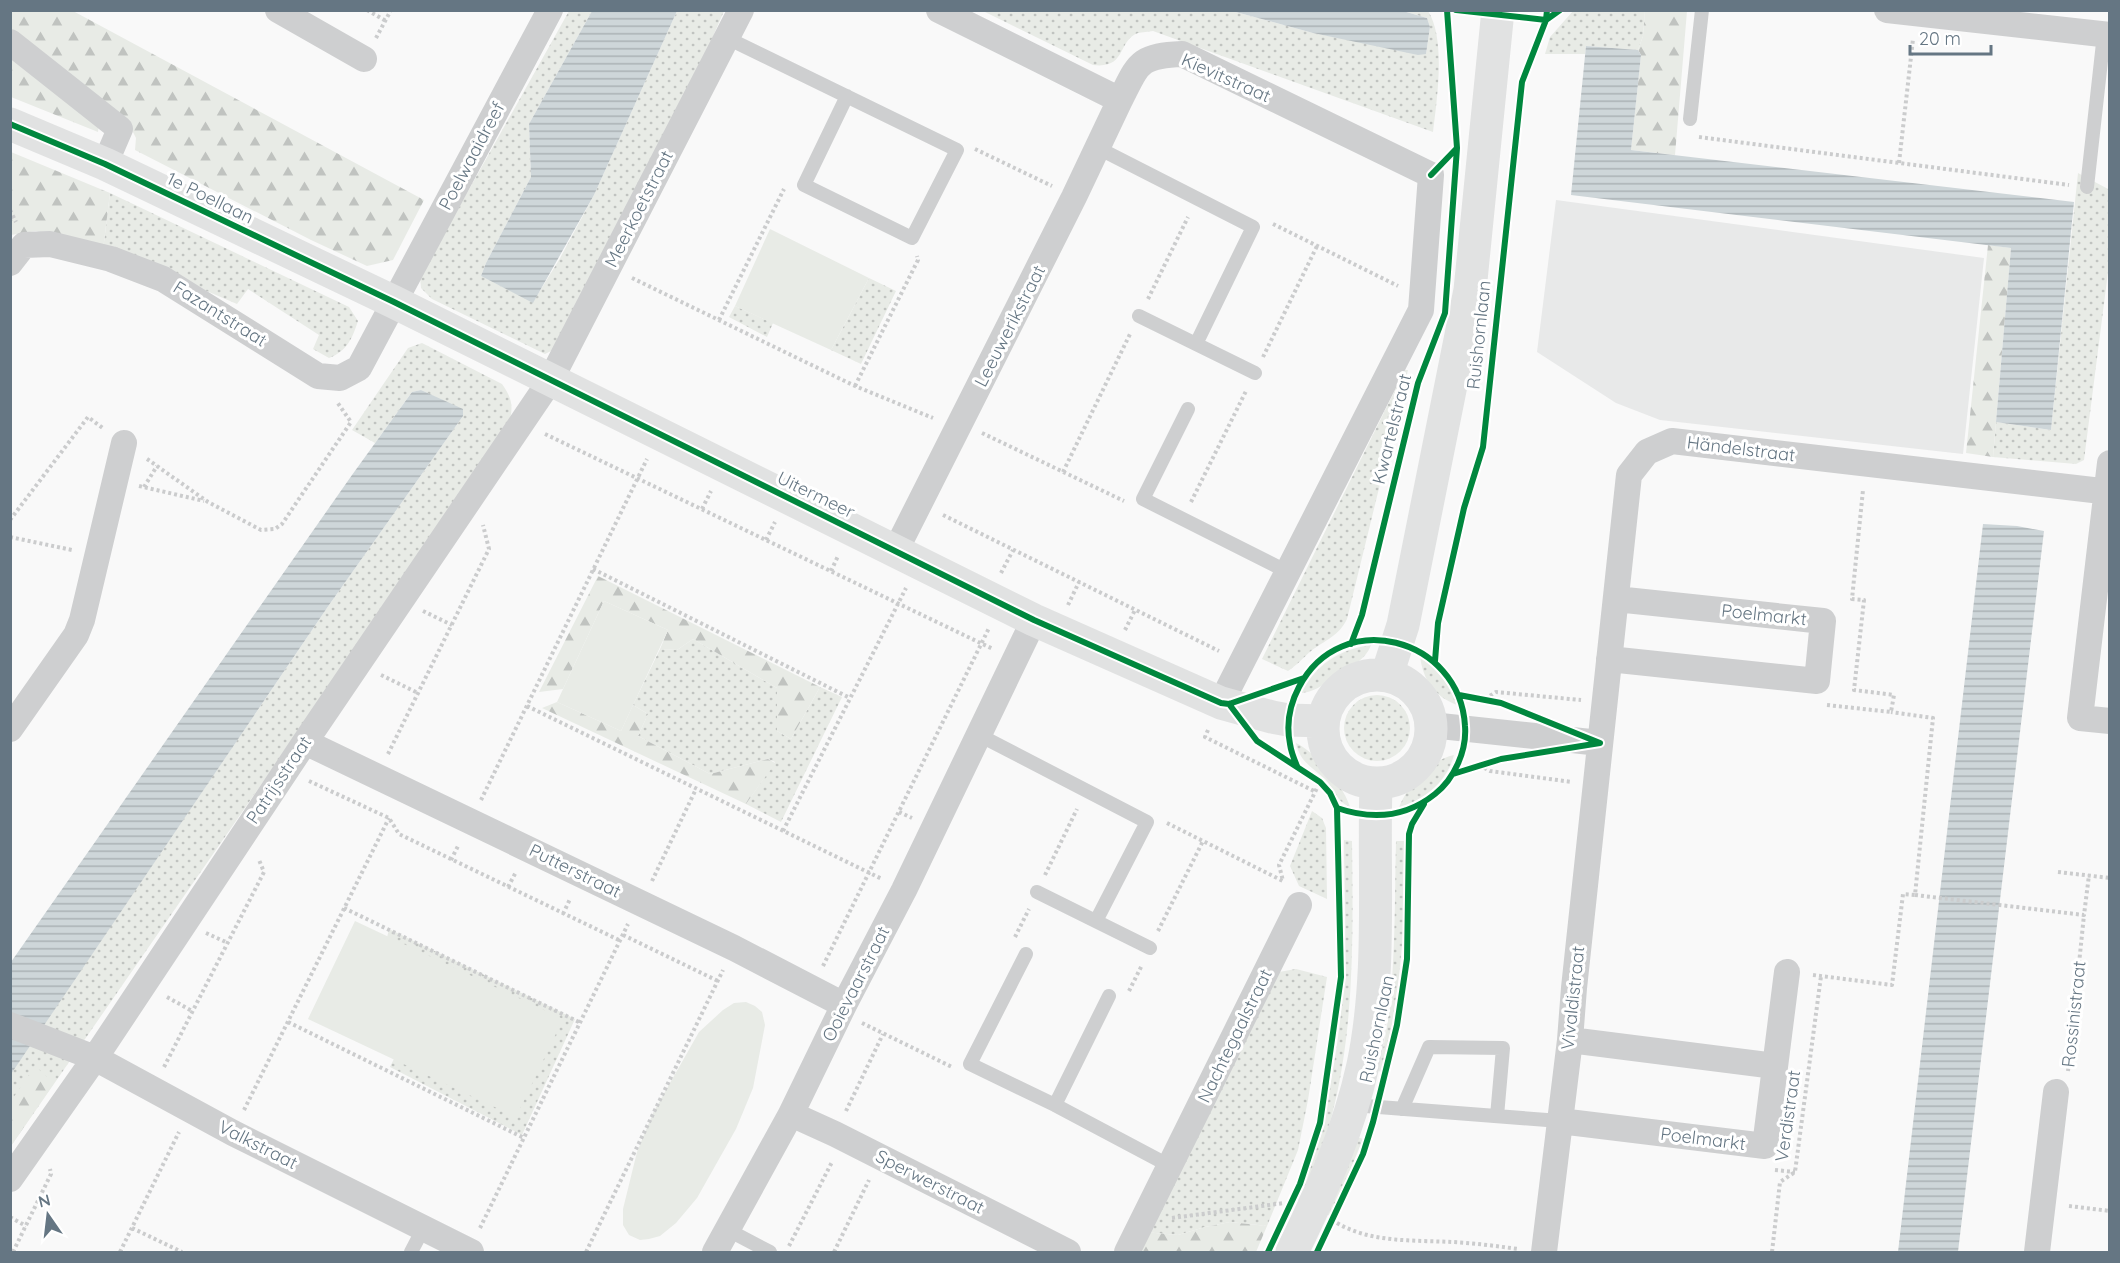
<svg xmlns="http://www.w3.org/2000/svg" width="2120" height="1263" viewBox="0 0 2120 1263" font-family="Quicksand,sans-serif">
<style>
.built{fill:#e8e9e9}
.grass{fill:url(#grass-dots)}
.forest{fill:url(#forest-firs)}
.park{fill:#e8ebe6}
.water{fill:url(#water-rules)}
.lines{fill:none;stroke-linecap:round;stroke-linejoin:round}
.path{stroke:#cbcccd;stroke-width:4;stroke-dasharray:3 3;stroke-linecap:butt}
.lane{stroke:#cecfd0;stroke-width:14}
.street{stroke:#cecfd0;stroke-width:26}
.secondary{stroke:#e1e2e2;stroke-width:33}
.cycleway-casing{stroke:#fff;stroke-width:10}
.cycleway{stroke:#00873e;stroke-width:6}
.labels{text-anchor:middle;stroke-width:6;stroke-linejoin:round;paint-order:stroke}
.street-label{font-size:18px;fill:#657683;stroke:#fff}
</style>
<defs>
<pattern id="grass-dots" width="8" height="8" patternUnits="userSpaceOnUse" patternTransform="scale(1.5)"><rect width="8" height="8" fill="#e8ebe6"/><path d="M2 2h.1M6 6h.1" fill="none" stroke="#c0c3c0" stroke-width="1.8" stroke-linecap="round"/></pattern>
<pattern id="forest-firs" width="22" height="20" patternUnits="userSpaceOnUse" patternTransform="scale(1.5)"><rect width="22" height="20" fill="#e8ebe6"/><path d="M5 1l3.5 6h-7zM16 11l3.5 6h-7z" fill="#c0c3c0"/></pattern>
<pattern id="water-rules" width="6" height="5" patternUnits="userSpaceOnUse" patternTransform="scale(1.5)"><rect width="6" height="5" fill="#ced6d9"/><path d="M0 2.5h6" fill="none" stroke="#abb2b5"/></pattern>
</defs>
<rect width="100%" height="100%" fill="#f9f9f9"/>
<path class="built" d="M1556 200 1984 258 1963 454 1660 420 1616 403 1537 352Z"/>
<path class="grass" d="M569 11H592L529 124 531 177 486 263 481 276 533 302 559 260 594 195 677 11H724L711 41 557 348 545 354 432 299 421 288 420 277Z
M983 11H1232L1313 33 1426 54 1430 27 1427 18 1403 11H1428C1446 39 1437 99 1433 132L1153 31C1149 32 1142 32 1138 33 1117 41 1127 69 1093 65Z
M1573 11H1645L1643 36 1638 50 1586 46 1585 54H1545L1550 37Z
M2078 173 2110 190V256L2107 280 2084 460 2076 464 1993 457 1996 422 2051 430Z
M110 193 349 307 358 321C352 339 347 351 329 358L313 349 319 335 248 289 237 304 146 265 103 250Z
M869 278 896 291 861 364 831 350Z
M735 306 773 323 767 337 729 317Z
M422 343 502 384C514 401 513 409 508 428L11 1146V1073L329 605 463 416V410L421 390 412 392 375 443 352 430 408 348Z
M1405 370H1408L1347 619C1339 636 1325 640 1311 651 1303 658 1297 665 1288 671L1262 659Z
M693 639 777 688V731L791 739 820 687 842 697 781 822 746 804 775 762 768 759 710 774 638 736 648 714 633 705 660 649 677 650Z
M1371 645C1365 661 1352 665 1339 673 1324 682 1320 691 1301 693 1317 664 1338 650 1371 645Z
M1420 656C1437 670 1450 684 1457 705 1434 696 1423 680 1420 656Z
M1344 728a33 33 0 1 1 66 0a33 33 0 1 1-66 0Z
M1296 743C1315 752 1344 786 1350 807 1335 800 1335 790 1325 779 1312 767 1300 762 1296 743Z
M1454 755C1447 781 1425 801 1399 808 1406 787 1432 759 1454 755Z
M1312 811 1322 818 1326 828 1327 899 1299 886 1290 866Z
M1344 840 1352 841C1353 932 1355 1026 1332 1115 1324 1144 1314 1174 1303 1202L1297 1200C1325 1128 1340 1050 1344 973 1347 929 1344 884 1344 840Z
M1396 841H1404L1403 935 1399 976 1392 1024 1382 1072 1378 1071C1397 997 1394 917 1396 841Z
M389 929 575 1019 522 1135 390 1067 435 974 386 942Z
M1296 969 1327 977 1308 1100 1298 1150 1267 1226 1230 1222 1205 1227 1178 1235 1144 1232 1279 972Z
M1357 1137 1363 1139 1331 1216 1325 1214Z"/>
<path class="forest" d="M10 11H73L424 200 393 260 367 266 311 240 135 150 136 138 130 126 11 32Z
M1645 11H1687L1675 155 1631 150 1641 55 1638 50 1643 36Z
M10 53 99 123 98 132 11 97Z
M11 152 110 193 103 250 36 231 11 235Z
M1988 245 2011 248 1993 457 1966 453Z
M598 576 820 687 791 739 777 731V688L693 639 677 650 660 649 668 630 604 601 563 689 539 692Z
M557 702 621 731 633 705 648 714 638 736 710 774 768 759 775 763 746 804 542 708Z
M35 1066 54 1083 11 1146V1101Z
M1230 1222 1267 1226 1256 1252H1136L1144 1232 1178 1235 1205 1227Z"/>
<path class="park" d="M770 229 869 278 831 350 735 306Z
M604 601 668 630 621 731 557 702Z
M355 921 563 1019 516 1117 308 1019Z
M746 1002 755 1006 762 1012 765 1025 753 1088 736 1129 697 1198 676 1223 660 1236 649 1239 640 1240 629 1235 623 1225V1209L637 1152 653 1113 699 1032 723 1010 734 1003Z"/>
<path class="water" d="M592 11H677L594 195 533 303 481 276 486 263 531 177 529 124Z
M1232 11H1403L1427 18 1430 27 1426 54 1418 55 1313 33Z
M1586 46 1638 50 1641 55 1631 150 2074 202 2051 430 1996 422 2011 248 1571 195Z
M421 390 463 409V416L329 605 11 1074V962L352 475 412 392Z
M1983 524 2017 526 2044 531 1958 1252H1898Z"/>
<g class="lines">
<path class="path" d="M367 10 386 21
M376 38 391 10
M1699 137 2069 185
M975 149 1052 186
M1899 163 1913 39
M10 210 16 222
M1273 224 1398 286
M632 278 855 386 933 418
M1148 299 1188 217
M719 320 784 189
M1263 357 1317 246
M855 386 918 260 917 256
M982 433 1124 501
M545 434 993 649
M147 459 208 502 261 530 275 529 282 524 351 422 337 402
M1063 472 1131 332
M139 486 204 501
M144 487 157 466
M1191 502 1246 391
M702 509 711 491
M943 515 1219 651
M10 520 88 417 104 429
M10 537 72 550
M766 540 775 522
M593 569 850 698
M831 571 838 556
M1001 573 1013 550
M1068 605 1079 582
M423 611 452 625
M1125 630 1135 610
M381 675 418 693
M1485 699 1496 692 1581 700
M1827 705 1891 712 1894 695 1854 690 1864 600 1852 599 1863 490
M527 706 882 879
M1208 730 1205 737 1314 791
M388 754 489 549 483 525
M1479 765 1490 771 1572 782
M309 781 389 818 399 834 621 941
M481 800 647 459
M899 812 912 818
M1167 823 1283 881 1279 865 1320 782
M783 831 906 588
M451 860 459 844
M2058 872 2110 878
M1045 875 1077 809
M652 881 696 789
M508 887 516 872
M1915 895 2084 915 2089 875
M344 908 581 1023
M563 914 570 899
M1158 931 1203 841
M206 933 228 943
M623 935 718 981
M1015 937 1029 909
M823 966 989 628
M1813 975 1892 985 1903 894 1915 895 1933 718 1891 712
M1129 991 1142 965
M167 997 192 1011
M288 1022 524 1138
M862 1023 952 1067
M164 1067 264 872 259 860
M2068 1071 2084 915
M244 1110 389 818
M846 1111 883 1034
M1775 1170 1795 1172
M2069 1206 2110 1211
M10 1217 26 1226
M1172 1218 1284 1203
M1337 1223C1371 1243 1414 1240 1452 1242 1474 1243 1496 1246 1518 1249
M132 1228 182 1252
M480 1228 628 924
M789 1246 832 1162
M13 1252 51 1174 50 1169
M120 1252 179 1132
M586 1252 723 970
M834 1252 869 1180
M1772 1252 1780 1182 1795 1172 1821 976"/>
<path class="lane" d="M727 38 957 150 912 238 804 185 847 96
M1690 119 1702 10
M1098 148 1253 227 1196 344
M2087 187 2104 34
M1139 316 1255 373
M1188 409 1143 499 1288 572
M979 735 1147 822 1096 921
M1037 892 1150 948
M1026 954 970 1064 1055 1105 1170 1166
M1055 1105 1109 996
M1353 1105 1560 1121
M1402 1109 1429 1047 1503 1048 1497 1116
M728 1230 770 1252
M411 1252 423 1229"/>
<path class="street" d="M278 10 364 59
M939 10 1120 100C1139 63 1138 56 1182 54L1431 175 1421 310 1221 703
M1887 10 2110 35
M10 42 120 129 105 164
M10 263 24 245 50 244 111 259 163 279 318 376 340 378 359 368 550 10
M2110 463 2080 718 2110 721
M896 550 1074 197 1120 100
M1609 659 1817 681 1823 621 1616 599
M1431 725 1600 743
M10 729 76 635 82 620 124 443
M305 742 734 948 844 1005
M10 1025 95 1058 233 1133 471 1252
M1570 1040 1775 1066
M791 1114 835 1134 1068 1252
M1560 1121 1765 1146 1787 972
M10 1179 95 1058 305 742 550 381 741 10
M715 1252 791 1114 844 1005 904 890 1034 620
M1127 1252 1299 905
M1544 1252 1570 1040 1574 988 1629 475 1647 452 1672 441 2110 492
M2037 1252 2056 1092"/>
<path class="secondary" d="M10 124 105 164 394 302 1034 620 1221 703 1272 717 1288 720 1323 721
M1323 729a54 54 0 1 1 108 0a54 54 0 1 1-108 0Z
M1387 675 1403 625 1470 290 1498 10
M1292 1252C1321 1193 1349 1130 1363 1065 1382 974 1373 876 1376 783"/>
<defs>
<path id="cycleway" d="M1456 10 1546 20 1560 10
M10 124 105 164 394 302 1034 620 1221 703 1229 704 1304 678
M1431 175 1457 148 1447 10
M1351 644 1362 615 1418 383 1445 313 1457 148
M1435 661 1438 623 1464 508 1483 447 1522 82 1546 20 1547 10
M1459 695 1501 703 1600 743
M1229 704 1257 741 1320 782 1330 793 1337 808 1341 977 1320 1123 1300 1184 1268 1252
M1297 766C1294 759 1291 751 1290 744 1286 724 1290 704 1299 687 1341 606 1460 637 1465 726 1467 751 1454 779 1435 794 1405 818 1372 820 1337 808
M1453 774 1501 759 1600 743
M1317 1252 1363 1154 1373 1122 1397 1025 1407 959 1409 834 1412 824 1424 804"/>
</defs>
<use href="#cycleway" class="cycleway-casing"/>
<use href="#cycleway" class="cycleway"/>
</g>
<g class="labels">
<g class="street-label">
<text transform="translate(1226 78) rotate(24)" y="6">Kievitstraat</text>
<text transform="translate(472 156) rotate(-62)" y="6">Poelwaaidreef</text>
<text transform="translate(210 198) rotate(26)" y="6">1e Poellaan</text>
<text transform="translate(639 209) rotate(-63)" y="6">Meerkoetstraat</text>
<text transform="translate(220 314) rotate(32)" y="6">Fazantstraat</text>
<text transform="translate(1010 326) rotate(-63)" y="6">Leeuwerikstraat</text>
<text transform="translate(1479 335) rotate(-84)" y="6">Ruishornlaan</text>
<text transform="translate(1392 429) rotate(-76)" y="6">Kwartelstraat</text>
<text transform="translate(1741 449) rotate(7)" y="6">Händelstraat</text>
<text transform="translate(816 495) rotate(26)" y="6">Uitermeer</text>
<text transform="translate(1764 615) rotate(6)" y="6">Poelmarkt</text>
<text transform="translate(279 780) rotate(-56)" y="6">Patrijsstraat</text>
<text transform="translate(575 871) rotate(26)" y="6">Putterstraat</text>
<text transform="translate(856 984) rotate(-63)" y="6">Ooievaarstraat</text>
<text transform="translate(1573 998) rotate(-84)" y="6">Vivaldistraat</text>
<text transform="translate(2074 1014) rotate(-84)" y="6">Rossinistraat</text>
<text transform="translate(1377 1029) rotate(-78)" y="6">Ruishornlaan</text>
<text transform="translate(1235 1036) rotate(-64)" y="6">Nachtegaalstraat</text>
<text transform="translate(1788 1116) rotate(-82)" y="6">Verdistraat</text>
<text transform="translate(1703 1139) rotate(7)" y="6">Poelmarkt</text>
<text transform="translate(258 1145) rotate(27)" y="6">Valkstraat</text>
<text transform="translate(930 1182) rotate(27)" y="6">Sperwerstraat</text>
</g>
</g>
<rect width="2120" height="1263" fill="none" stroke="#657683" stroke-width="24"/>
<g transform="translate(48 1215) rotate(346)" stroke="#ffffff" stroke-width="4.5" paint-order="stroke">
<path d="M0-4.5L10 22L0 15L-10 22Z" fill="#657683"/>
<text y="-9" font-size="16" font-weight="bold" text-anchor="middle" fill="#657683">N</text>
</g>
<path d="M1910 45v9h81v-9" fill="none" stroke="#657683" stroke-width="3"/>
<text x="1919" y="45" font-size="18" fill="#657683" stroke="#ffffff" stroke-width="4.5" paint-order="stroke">20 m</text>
</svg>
